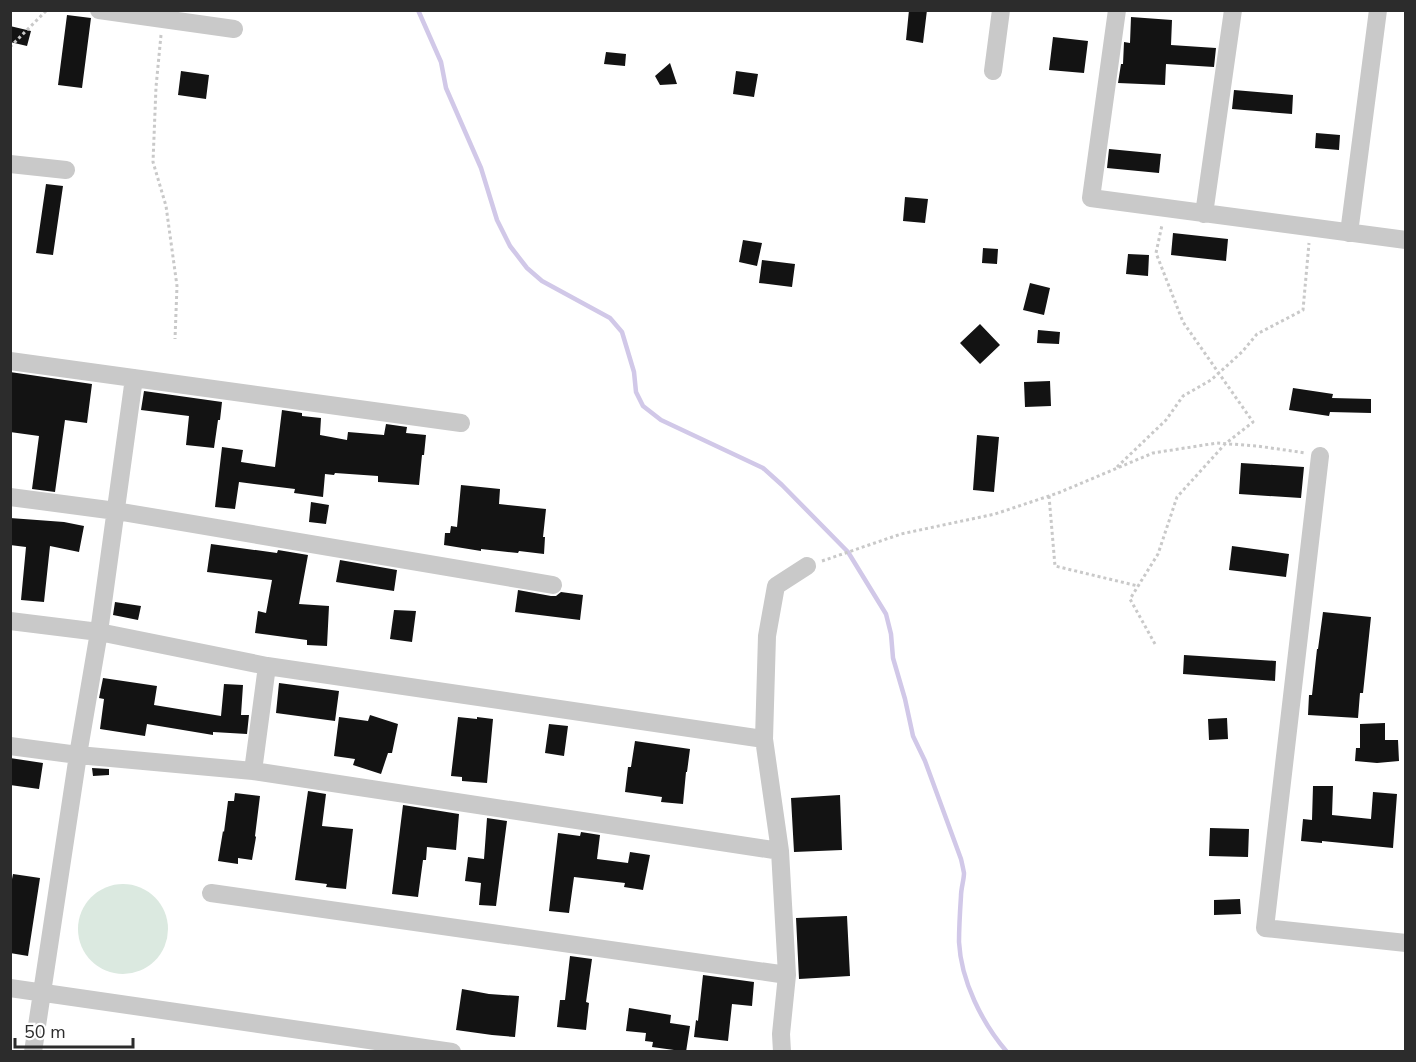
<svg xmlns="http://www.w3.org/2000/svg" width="1416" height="1062" viewBox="0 0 1416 1062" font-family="'Nunito Sans',sans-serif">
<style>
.green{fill:#dbe9e0}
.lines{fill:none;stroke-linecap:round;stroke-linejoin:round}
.stream{stroke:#d1c8e8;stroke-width:4.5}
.building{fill:#131313}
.path{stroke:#c9c9c9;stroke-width:3;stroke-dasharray:3 3;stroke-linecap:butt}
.minor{stroke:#c9c9c9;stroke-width:18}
</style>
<rect width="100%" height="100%" fill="#fff"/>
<path class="green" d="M78 929a45 45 0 1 1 90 0a45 45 0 1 1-90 0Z"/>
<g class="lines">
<path class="stream" d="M418 10 441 62 446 88 481 168 497 220 510 246 527 268 542 281 610 318 622 332 634 372 636 392 643 406 661 420 763 468 782 485 848 552 886 614 891 634 893 658 905 699 913 736 925 761 961 859C962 863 963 868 964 873 964 880 961 888 961 896 960 911 959 927 959 942 961 981 982 1023 1007 1052"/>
</g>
<path class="building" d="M909 10H927L923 43 906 40Z
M67 15 91 18 82 88 58 85Z
M1131 17 1172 20 1171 45 1216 48 1214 67 1166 64 1165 85 1118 83 1121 64H1123L1124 42 1130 43Z
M10 26 31 31 27 46 10 42Z
M1053 37 1088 41 1084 73 1049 70Z
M606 52 626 54 625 66 604 64Z
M670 63 677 84 660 85 655 76Z
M181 71 209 75 206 99 178 95Z
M736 71 758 74 754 97 733 94Z
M1234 90 1293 95 1292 114 1232 109Z
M1316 133 1340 135 1339 150 1315 148Z
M1109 149 1161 154 1159 173 1107 168Z
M46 184 63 186 53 255 36 253Z
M905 197 928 199 925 223 903 221Z
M1173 233 1228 239 1226 261 1171 255Z
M743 240 762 243 757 266 739 262Z
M983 248 998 249 997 264 982 263Z
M1128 254 1149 255 1148 276 1126 274Z
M762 260 795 264 792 287 759 283Z
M1030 283 1050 288 1044 315 1023 310Z
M980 324 1000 345 980 364 960 343Z
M1038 330 1060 332 1059 344 1037 343Z
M10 372 92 384 87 423 65 420 55 492 32 489 39 436 10 432Z
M1050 381 1051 406 1025 407 1024 382Z
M1293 388 1333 394 1332 398 1371 399V413L1330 412 1329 416 1289 410Z
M144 391 222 402 220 420H218L214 448 186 445 189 416 141 410Z
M282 410 302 413V416L321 418 320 435 347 440 348 432 384 435 386 424 407 427 406 433 426 435 424 455H422L419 485 378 482V476L335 473 334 475 325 474 323 497 294 493 295 489 239 482 235 509 215 507 222 447 243 450 241 462 275 467Z
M977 435 999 437 994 492 973 490Z
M1241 463 1304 467 1301 498 1239 494Z
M461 485 500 489 499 504 546 509 543 537H545L544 554 519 551 518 553 481 549V551L444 545 445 533H450L451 526 457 527Z
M311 502 329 505 326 524 309 522Z
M10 518 64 522 84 526 79 552 50 546 44 602 21 600 26 547 10 545Z
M211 544 277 553 278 550 308 555 299 604 329 606 327 646 307 645V640L255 633 258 611 266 613 272 580 207 572Z
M1232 546 1289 554 1286 577 1229 570Z
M340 560 397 570 394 591 336 582Z
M518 590 551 596H556L561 592 583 595 580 620 515 612Z
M115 602 141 606 138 620 113 615Z
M394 610 416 611 412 642 390 639Z
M1323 612 1371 617 1363 693H1360L1358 718 1308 715 1309 695H1312L1317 649H1318Z
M1184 655 1276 661 1275 681 1183 674Z
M103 678 157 686 154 705 221 716 224 684 243 685 241 715H249L247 734 213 732V735L147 724 145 736 100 729 104 699 99 698Z
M279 683 339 691 335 721 276 713Z
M370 715 398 724 392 753H388L381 774 353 765 355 759 334 756 339 717 368 721Z
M458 717 477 719V717L493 719 487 783 462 781V777L451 776Z
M1227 718 1228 739 1209 740 1208 719Z
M1385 723V740H1398L1399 761 1377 763 1355 761 1356 748H1360V724Z
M549 724 568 726 564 756 545 753Z
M635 741 690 749 687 772H686L683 804 661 802 662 797 625 792 628 767H631Z
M10 758 43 763 39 789 10 785Z
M92 768 109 769V775L93 776Z
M1313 786H1333L1332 815 1371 819 1373 792 1397 794 1393 848 1322 841V843L1301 841 1303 819 1312 820Z
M308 791 326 794 322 826 353 829 346 889 326 887 327 884 295 880Z
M235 793 260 796 255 836 256 837 252 860 238 858V864L218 861 223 831 224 832 228 801H234Z
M840 795 842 850 794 852 791 798Z
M403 805 459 814 456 850 427 847 426 860H423L418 897 392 894Z
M487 818 507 821 496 906 479 905 481 883 465 881 468 857 484 859Z
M1210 828 1249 829 1248 857 1209 856Z
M581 832 600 835 597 859 628 863 630 852 650 855 643 890 624 887 625 883 574 877 569 913 549 911 558 833 580 836Z
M13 874 40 878 28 956 10 953V889Z
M1240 899 1241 914 1214 915V900Z
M847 916 850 976 799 979 796 918Z
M570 956 592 959 586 1002 589 1003 586 1030 557 1027 560 1000H565Z
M703 975 754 982 752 1006 732 1004 728 1041 694 1037 696 1020 698 1021Z
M462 989 489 994 519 996 515 1037 492 1035 456 1030Z
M629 1008 671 1015 670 1023 690 1026 686 1052H673L674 1050 652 1047 653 1042 645 1041 646 1033 626 1031Z"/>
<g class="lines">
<path class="path" d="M161 35 156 87 153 162 166 206 177 286 175 339
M10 47 47 10
M1117 467 1166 420 1183 396 1211 380 1242 352 1257 334 1303 310 1309 243
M1049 496 1055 566 1138 586
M822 561 901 534 995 514 1058 493 1153 453 1217 443 1257 446 1306 453
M1155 644 1130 599 1158 554 1177 497 1225 444 1253 422 1183 322 1156 253 1162 225"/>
<path class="minor" d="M99 10 234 29
M1117 10 1091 198 1406 240
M993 71 1001 10
M10 164 66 170
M1204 214 1233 10
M1349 233 1378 10
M10 361 461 423
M1320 456 1265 928 1406 943
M10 497 116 511 553 585
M10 621 99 632 267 666 764 739
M10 746 78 755 253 771 780 851
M253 771 267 666
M211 893 787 975
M10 988 452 1052
M33 1052 78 755 99 632 134 378
M782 1052 781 1034 787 975 780 851 764 739 767 636 776 586 807 566"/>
</g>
<rect width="1416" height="1062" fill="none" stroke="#2c2c2c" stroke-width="24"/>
<path d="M15 1038v9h118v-9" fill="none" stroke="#2c2c2c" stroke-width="3"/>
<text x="24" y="1038" font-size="18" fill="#2c2c2c" stroke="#ffffff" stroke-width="4.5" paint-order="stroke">50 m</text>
</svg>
